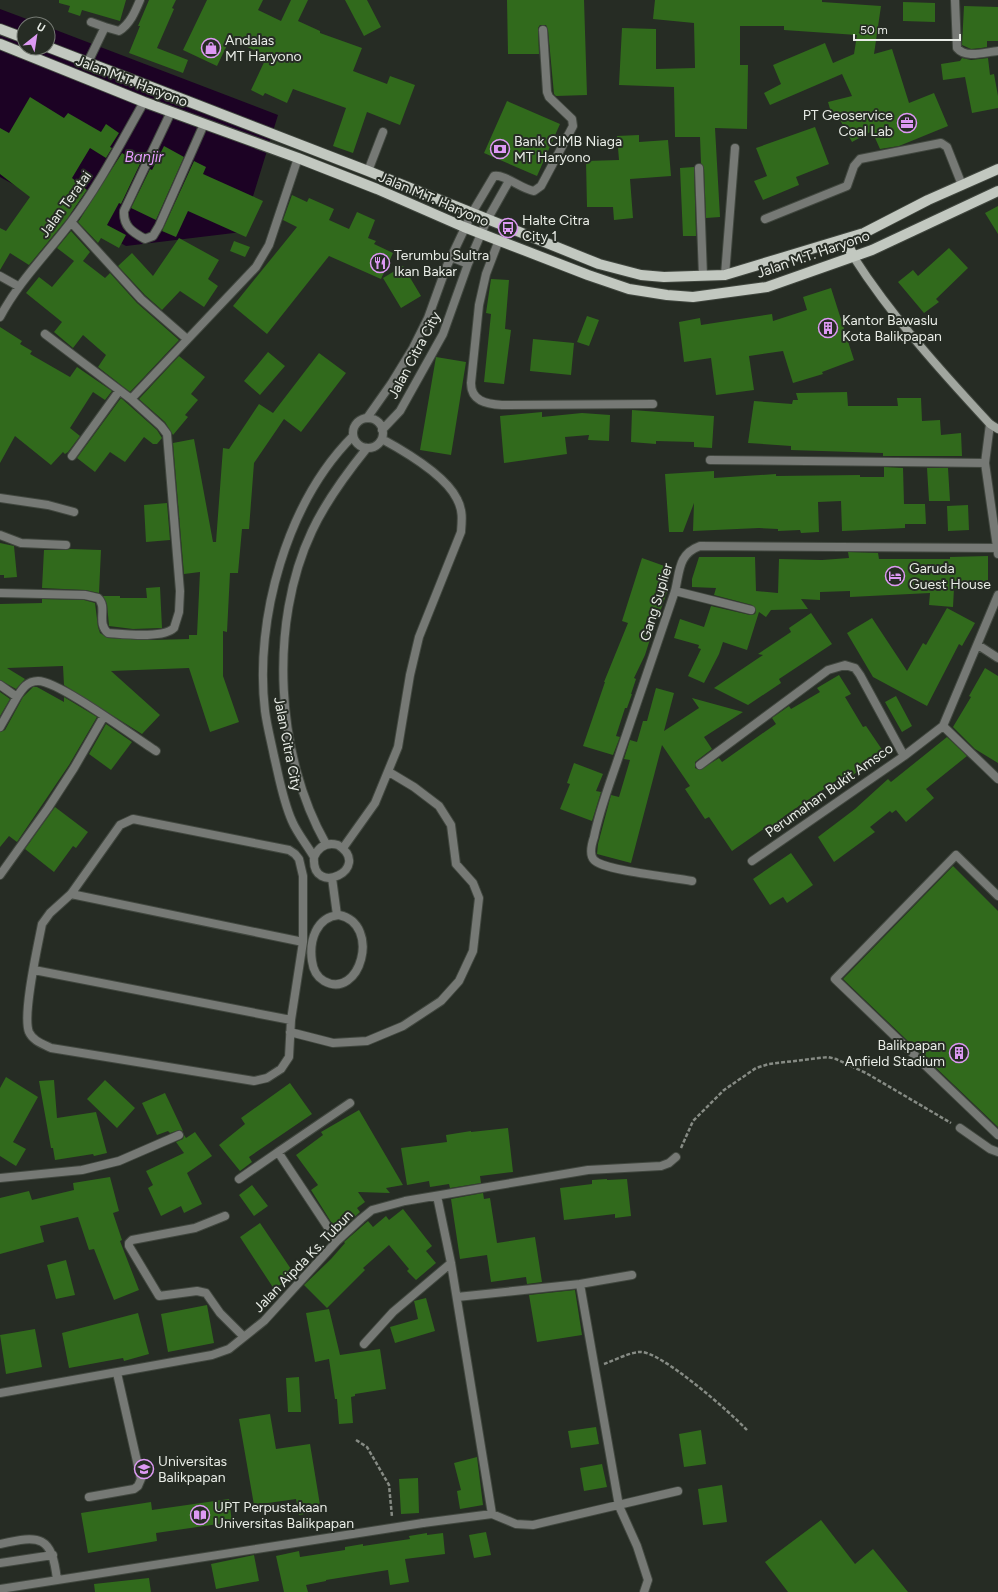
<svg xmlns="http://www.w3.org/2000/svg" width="998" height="1592" viewBox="0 0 998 1592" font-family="Figtree,sans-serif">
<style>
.water{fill:#1c0224}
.building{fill:#316a1c}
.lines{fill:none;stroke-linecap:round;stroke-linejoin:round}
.lane-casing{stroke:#41473f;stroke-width:10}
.street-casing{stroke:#41473f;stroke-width:10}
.secondary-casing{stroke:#41473f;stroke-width:10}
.primary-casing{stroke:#41473f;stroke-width:12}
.path{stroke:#868b84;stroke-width:2.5;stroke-dasharray:4 2;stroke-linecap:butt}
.lane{stroke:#767975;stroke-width:8}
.street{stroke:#767975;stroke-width:8}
.secondary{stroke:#a1a69f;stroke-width:8}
.primary{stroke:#c2c8c0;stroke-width:10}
.labels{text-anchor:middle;stroke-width:4;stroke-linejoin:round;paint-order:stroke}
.poi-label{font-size:14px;fill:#e8ece6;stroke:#262c24;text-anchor:start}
.street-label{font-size:14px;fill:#e8ece6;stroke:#262c24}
.water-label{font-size:15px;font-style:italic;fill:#e79dff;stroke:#262c24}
</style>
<rect width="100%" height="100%" fill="#262c24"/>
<path class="water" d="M0 9 40 24H24V48H48V27L278 115 242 232 126 246 0 177Z"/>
<path class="building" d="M59 0H126L120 21 82 10 80 16 68 12 70 6 59 3Z
M149 0H176L172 8 174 9 157 48 188 60 183 73 129 53 140 26H138Z
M207 0H263L258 10 281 21 291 0H308L298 21 320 31V33L362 48 353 71 387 84 390 76 415 85 400 125 367 112 353 153 333 146 346 108 293 89 287 103 265 93 263 96 251 90 267 56 230 39 217 66 183 50Z
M345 0H367L381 27 364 36Z
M507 0H584L587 95 556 96 554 94 548 30 546 25H540L538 28 539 54H508Z
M655 0H822V2L881 6 874 54 892 49 909 103 934 93 948 126 899 146 880 149 872 131 852 142 839 118 833 119 828 102 852 96 842 74 770 105 764 93 781 84 773 65 825 43 833 63 854 54 857 35 784 30V26H740V65H748L747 129 715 128 720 217 706 218 704 168 701 163 700 137H675L674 87 619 85 622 28 656 29V69L695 68 694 23 653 19Z
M903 2 935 3V22L903 21Z
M964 6 998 7V41H987V47L981 48 971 49 962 45Z
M962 58 971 60 988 58 990 75 994 74 998 96V108L972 113 965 77 943 80 941 64 960 61Z
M30 97 64 118 68 113 101 132 106 124 119 133 110 147 112 148 106 158 90 148 72 178 87 190 67 219 29 265 10 253 0 270V228L6 231 30 197 0 174V128L9 133Z
M507 101 560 124 537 176 484 153Z
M815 127 829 164 796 177 799 185 763 200 754 181 767 176 756 148Z
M639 135V142L668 140 671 176 630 179 633 218 614 220 613 207H587L586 161 619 160 617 136Z
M164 146 184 157 156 220 131 208 150 169 152 170Z
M122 153 140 164 121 204 119 203 107 225 126 235 119 248 101 238 98 243 78 222Z
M194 161 206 167 203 174 263 201 246 237 188 211 176 237 162 231Z
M694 167 696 236H683L680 168Z
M292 195 307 202 309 198 334 209 329 220 349 229 357 212 375 220 368 238 376 241 374 244 393 253 381 279 329 256 267 334 233 306 297 227 283 220Z
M998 206V234L985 213Z
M71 231 90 252 83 261 105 278 110 273 137 303 179 340 130 392 98 367 106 355 83 335 73 348 54 332 62 322 26 293 39 277 52 287 74 261 57 248Z
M179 238 219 260 208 279 218 286 204 307 180 291 162 310 145 295 118 266 132 253 153 276Z
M234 241 250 247 245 257 230 251Z
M949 248 968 268 936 299 939 302 924 313 898 282 913 270 918 276Z
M403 266 421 296 401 308 383 278Z
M491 279 509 280 505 329 511 330 504 384 484 382 491 314 486 313Z
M831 288 854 360 822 372 823 374 793 383 783 351 749 356 754 390 716 395 711 358 684 362 679 322 700 318 701 325 772 314 773 321 807 310 803 297Z
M587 316 599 320 589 346 577 342Z
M0 327 22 341 20 344 32 351 30 354 70 377 77 367 112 391 105 400 93 392 70 428 80 436 68 452 65 454 63 452 51 465 15 436 0 463Z
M533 339 574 343 571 375 530 371Z
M268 352 285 366 260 395 244 381Z
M319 353 346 373 301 432 284 419 254 463 249 529H242L238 573H230L227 632 223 631V676L239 722 210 732 189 668 111 671 160 715 142 734 64 685 63 666 7 668 25 679 16 689 0 680V604L42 603V599L84 600 95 603 98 627 100 633 108 638 152 640 189 639V635H197L200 572 184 574 173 443 194 439 213 542H216L223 448 229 449 259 404 273 413Z
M179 356 205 377 191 394 198 400 185 415 188 417 173 435 165 422 139 399Z
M436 357 466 362 451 455 420 450Z
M847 392 848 406H898L897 398H921L922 421 940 420 941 435 961 433 962 456H883V453L791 450V446L748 443 754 401 792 404 793 400H798L796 393Z
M121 398 157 430 162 438 157 444H153L144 437 125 462 110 452 95 472 77 458Z
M632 410 714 416 712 448 694 447V442L656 441V444L631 442Z
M542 412V417L582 413 610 415 609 441 588 440 589 435 565 437 567 454 504 463 500 416Z
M884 467 903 468 904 504H925L926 524H905V528L842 531 841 501 818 502 819 532 801 533 800 530 778 531V529L759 528 693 531 694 503 683 532H669L665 474 714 471V478L776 474V476L860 475V477H884Z
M927 468H948L950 501H929Z
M167 503 170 540 146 542 144 505Z
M968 505 969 530 948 531 947 506Z
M0 543 14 546 17 577 4 578V575H0Z
M70 549 101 550 99 593 85 590 42 588 44 550H66Z
M848 552 878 553 879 559H950V557L988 556V589L954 588 953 607 929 605 930 593 850 597V591L820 592V600L801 599 808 609 771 610 766 617 759 612 747 650 723 642 719 654 704 683 688 676 701 649 698 648 699 645 674 638 680 619 704 627 711 606 750 615 755 614 756 611 752 605 714 595 716 588 692 587V579L699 557H755L756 591 778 593 779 559 822 560 849 558Z
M642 558 670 568 662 590 667 592 660 612 659 611 645 655 634 678 636 679 631 694H632L627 708H625L616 736 620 737 613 755 583 746 605 682H604L628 623 622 621Z
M160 587 162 628 133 629 109 626 107 604 103 596H120V598H147L146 588Z
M947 608 975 623 962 646 959 644 927 706 873 677 847 633 872 618 907 671 923 643 926 645Z
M811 613 832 644 779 679 781 683 748 705 714 688 763 655 758 654 791 632 789 628Z
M985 668 998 676V763L975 749 953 727 971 697 969 696Z
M839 675 851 694 845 697 863 727 866 726 883 751 863 764 865 767 848 778 846 774 783 817 785 820 773 828 771 824 732 851 709 817 705 819 685 789 690 786 662 745 631 863 597 854 598 844 611 795 619 797 630 760 624 759 630 740 637 742 643 721H647L656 688 674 693 664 731 699 708 692 698 743 712 704 737 712 749 695 762V768L700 770 719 758 722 762 753 740 776 724 772 718 789 706 791 709 820 692 817 688Z
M33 687H37L64 702V697L97 717 69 765 17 842 9 836 0 847V732L5 730 23 697Z
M0 692 10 699 0 716Z
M896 696 912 726 902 732 885 702Z
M106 724 132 742 111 770 89 754Z
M947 737 967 756 926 789 934 798 906 822 896 810 892 813 890 811 870 827 875 832 834 862 818 837 855 809 888 779 891 782Z
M574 763 603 774 596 791 601 792 592 821 560 809 570 784 567 783Z
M55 807 88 832 76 848 73 846 54 872 25 849Z
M791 853 813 885 787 903 783 897 770 905 753 879Z
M953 866 998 911V1127L843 979Z
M6 1077 38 1097 13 1142 26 1149 16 1166 0 1156V1088Z
M54 1080 57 1118 96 1112 107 1153 94 1156 93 1154 55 1160 53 1148H51L39 1081Z
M105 1080 135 1108 117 1128 87 1099Z
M290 1083 312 1114 249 1157 252 1162 240 1171 219 1145 245 1124 241 1118Z
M165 1093 183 1131 179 1130 170 1133 168 1131 157 1135 142 1103Z
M359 1110 403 1185 386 1188 390 1193 358 1192 365 1202 357 1208 360 1212 338 1233 311 1190 318 1185 296 1155 323 1135 321 1132Z
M508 1128 513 1172 480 1176 481 1183 450 1188 449 1184 430 1187 429 1181 407 1185 401 1148 447 1142 446 1135 471 1131V1132Z
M195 1132 212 1156 187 1173 202 1204 184 1213 181 1206 161 1216 148 1188 153 1185 146 1171 184 1153 176 1142 183 1139 184 1135 186 1138Z
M110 1177 119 1211 113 1213 122 1240 120 1241 139 1290 114 1300 94 1249 89 1250 78 1217 40 1226 44 1242 0 1254V1198L29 1191 32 1200 74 1190 73 1183Z
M607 1179V1180L627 1179 631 1216 615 1218V1214L564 1220 560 1188 592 1184V1180Z
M252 1185 268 1206 254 1216 239 1195Z
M483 1193 484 1199 490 1198 497 1243 535 1237 542 1282 527 1284 526 1277 491 1282 487 1255 460 1259 451 1199Z
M403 1209 432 1246 426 1251 436 1263 416 1280 407 1271 409 1269 389 1245 363 1268 365 1270 327 1308 304 1285 331 1259 345 1243 344 1242 368 1221 373 1227 386 1216 389 1220Z
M260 1223 295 1275 274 1289 240 1237Z
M66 1260 75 1295 56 1299 47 1265Z
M575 1290 582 1335 537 1342 529 1295Z
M426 1298 435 1331 395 1343 390 1327 418 1319 414 1301Z
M207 1305 214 1343 168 1352 161 1314Z
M329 1309 340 1355 380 1349 386 1389 355 1394V1396L351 1397 353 1423 339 1424 337 1399H335L329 1359 315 1362 306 1313Z
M138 1313 149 1354 124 1361 123 1358 69 1368 62 1333Z
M35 1329 42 1367 6 1374 0 1335Z
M299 1377 301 1412H288L286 1378Z
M270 1414 276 1449 310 1444 321 1511 299 1515 296 1499 254 1505 239 1419Z
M596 1427 599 1444 571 1448 568 1431Z
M701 1430 706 1464 684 1467 679 1434Z
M477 1457 483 1505 460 1509 457 1491 461 1490 454 1463Z
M602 1464 607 1487 584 1491 580 1468Z
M418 1478 419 1513 401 1514 399 1479Z
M722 1485 727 1522 703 1525 698 1489Z
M229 1499 232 1522 156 1533 157 1541 88 1553 81 1513 151 1502 152 1510Z
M821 1520 855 1564 873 1549 908 1592H788L765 1562Z
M486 1532 491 1555 474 1558 469 1535Z
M427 1533V1535L443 1533 445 1554 405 1559 409 1582 390 1585 388 1570 326 1580V1581L306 1585 308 1592H284L276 1556 299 1551 300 1557 345 1550V1547L363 1544V1546L410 1539 409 1536Z
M254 1555 259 1581 216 1589 211 1564Z
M149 1578 151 1592H95L94 1584Z"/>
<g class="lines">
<defs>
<path id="lane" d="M105 27 119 31C130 24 135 12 140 0
M88 62 105 27 91 22
M368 171 383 132
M472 213 494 176C505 174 521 189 534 191L541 186 573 126 572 119 549 97 547 92 543 30
M765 219 847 186 854 166 860 159 941 143 947 147 962 185
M487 220 509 181
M725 275 735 148
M998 896 956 855 835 979 998 1135
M89 1497 134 1489 138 1486 141 1479 117 1373
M619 1506 637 1546 648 1580 644 1592
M0 1544C40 1535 52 1535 57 1580
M0 1563 53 1555
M0 1589 423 1523"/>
<path id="street" d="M955 0 957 48C966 59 985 52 998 51
M171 112 124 211C123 226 132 232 145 239L153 236 159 226 204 124
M699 168 703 276
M71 222 141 299 187 339
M499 240 486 274 479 305 471 383C471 401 486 404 502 405L653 404
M451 257 468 264
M0 276 18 286
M0 317C19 281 47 254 71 222 100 184 121 142 144 102
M131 399 256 267 269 245 298 158
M353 433a15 15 0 1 1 30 0a15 15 0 1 1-30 0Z
M367 418 391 384 413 348 428 318 446 268 472 213
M990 424 985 463 998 554
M382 430 400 411 443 334 468 264 487 220
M72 456 119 391
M710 460 985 463
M0 498 48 505 74 512
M0 535 21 543 66 545
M675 591 751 610
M0 593 85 595 98 598C108 607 96 623 108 633 123 634 163 639 174 628L179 612 180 591 167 434 161 426 131 399 45 334
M978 645 998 658
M0 685 17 697C22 689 27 681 38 681 59 681 134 737 156 751
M943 726 998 779
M0 727 17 697
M700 765 828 670 845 665 855 668 860 675 904 756
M133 819 289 850 295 854 299 859 303 876V942L291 1020 289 1057 281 1069 267 1078 254 1081 51 1048C43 1044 33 1041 29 1032 22 1015 38 945 42 924L50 913 71 894 120 825Z
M326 844C276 756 268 624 312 531 326 501 346 474 367 448
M343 848 375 803 398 747 410 675 419 637 461 532C462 520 463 510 457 499 446 476 404 451 382 439
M314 857C319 846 327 842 338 845 374 868 311 899 314 857 307 845 297 833 292 821 283 801 279 777 274 756 271 741 267 726 265 711 254 619 287 502 353 436
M752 861 904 756 943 726 998 595
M0 875 48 808 74 768 104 716
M332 878 337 915
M692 881C673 877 604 871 594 860 589 855 592 843 594 837 600 807 612 778 621 750 639 697 657 644 675 591 680 571 678 554 700 546L998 548
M71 894 303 942
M339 915C382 924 360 1001 324 981 317 977 313 969 312 961 309 941 316 917 339 915Z
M34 970 291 1020
M290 1032 333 1043 367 1041 403 1026 441 1001 459 981 473 951 479 898 473 883 456 864 451 825 439 806 414 787 389 772
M960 1128 990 1149 998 1152
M278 1152 350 1103
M0 1178 82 1170 119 1161 179 1135
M239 1179 278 1152 337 1241
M437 1196 451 1263 492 1514
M225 1216 195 1228 132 1240 129 1243V1246L159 1296 197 1291 206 1293 220 1313 244 1337
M580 1284 632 1275
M457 1297 580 1284 619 1506
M364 1344 393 1312 451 1263
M0 1393 212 1355 229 1349 264 1321 337 1241 361 1219 372 1210 405 1201 588 1170 661 1166 669 1163 676 1157
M423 1523 492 1514 516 1524 533 1525 678 1491"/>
<path id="secondary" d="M853 256C892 317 941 371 990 424L998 429"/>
<path id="primary" d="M0 29 24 38
M0 44 144 102 298 158 377 189 464 227 588 275 629 289 667 295 693 297 767 287 872 250 998 191
M48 47 368 171 599 264 641 275 664 277 725 275 864 233 928 200 998 169
M845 239 853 256"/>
</defs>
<use href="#lane" class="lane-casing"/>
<use href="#street" class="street-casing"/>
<use href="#secondary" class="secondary-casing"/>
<use href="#primary" class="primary-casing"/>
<path class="path" d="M681 1148 693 1121 724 1090 756 1068 769 1064 828 1057 836 1059 866 1073 951 1123
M604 1364C615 1360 628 1353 639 1352 659 1349 732 1414 747 1430
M356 1440 367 1447 389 1485 392 1517"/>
<use href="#lane" class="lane"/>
<use href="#street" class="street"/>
<use href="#secondary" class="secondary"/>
<use href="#primary" class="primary"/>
</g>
<defs>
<symbol id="shop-ring" viewBox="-11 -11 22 22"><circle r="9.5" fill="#262c24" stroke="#dd99f3" stroke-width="1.5"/><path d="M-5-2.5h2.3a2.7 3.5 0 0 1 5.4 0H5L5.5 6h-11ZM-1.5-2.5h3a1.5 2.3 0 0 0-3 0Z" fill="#dd99f3"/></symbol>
<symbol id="office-ring" viewBox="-11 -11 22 22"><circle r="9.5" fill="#262c24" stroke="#dd99f3" stroke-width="1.5"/><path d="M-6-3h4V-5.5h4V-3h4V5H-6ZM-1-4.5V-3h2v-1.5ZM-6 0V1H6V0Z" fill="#dd99f3"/></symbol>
<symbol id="bank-ring" viewBox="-11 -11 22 22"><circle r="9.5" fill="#262c24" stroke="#dd99f3" stroke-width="1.5"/><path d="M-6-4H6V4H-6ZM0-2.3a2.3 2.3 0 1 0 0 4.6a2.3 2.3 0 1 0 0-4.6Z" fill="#dd99f3"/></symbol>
<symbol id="bus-ring" viewBox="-11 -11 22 22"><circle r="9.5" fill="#262c24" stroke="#dd99f3" stroke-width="1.5"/><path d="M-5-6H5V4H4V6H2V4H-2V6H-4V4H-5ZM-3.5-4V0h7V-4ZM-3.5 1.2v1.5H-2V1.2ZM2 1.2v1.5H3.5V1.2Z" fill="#dd99f3"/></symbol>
<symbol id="restaurant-ring" viewBox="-11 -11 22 22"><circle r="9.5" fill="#262c24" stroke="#dd99f3" stroke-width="1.5"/><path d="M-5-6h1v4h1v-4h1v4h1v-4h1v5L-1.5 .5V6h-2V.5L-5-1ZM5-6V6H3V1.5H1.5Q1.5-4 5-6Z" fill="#dd99f3"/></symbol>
<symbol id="building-ring" viewBox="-11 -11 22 22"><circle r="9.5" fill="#262c24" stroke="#dd99f3" stroke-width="1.5"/><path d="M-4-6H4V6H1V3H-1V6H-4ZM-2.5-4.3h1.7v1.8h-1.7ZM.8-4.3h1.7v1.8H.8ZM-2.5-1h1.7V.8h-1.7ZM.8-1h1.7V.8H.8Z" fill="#dd99f3"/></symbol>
<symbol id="hotel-ring" viewBox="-11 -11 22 22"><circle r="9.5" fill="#262c24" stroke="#dd99f3" stroke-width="1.5"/><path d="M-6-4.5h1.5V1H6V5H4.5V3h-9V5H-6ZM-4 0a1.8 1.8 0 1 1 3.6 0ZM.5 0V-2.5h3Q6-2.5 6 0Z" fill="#dd99f3"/></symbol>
<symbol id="university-ring" viewBox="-11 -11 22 22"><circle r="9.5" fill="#262c24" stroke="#dd99f3" stroke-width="1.5"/><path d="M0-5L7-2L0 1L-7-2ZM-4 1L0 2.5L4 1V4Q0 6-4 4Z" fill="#dd99f3"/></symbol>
<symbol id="library-ring" viewBox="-11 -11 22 22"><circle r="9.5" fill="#262c24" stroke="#dd99f3" stroke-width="1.5"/><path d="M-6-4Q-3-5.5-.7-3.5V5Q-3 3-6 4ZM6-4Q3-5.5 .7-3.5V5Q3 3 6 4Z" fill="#dd99f3"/></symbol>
</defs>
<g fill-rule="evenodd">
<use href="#shop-ring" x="200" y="37" width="22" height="22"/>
<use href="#office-ring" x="896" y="112" width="22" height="22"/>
<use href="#bank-ring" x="489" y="138" width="22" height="22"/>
<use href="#bus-ring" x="497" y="217" width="22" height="22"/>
<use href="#restaurant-ring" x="369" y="252" width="22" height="22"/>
<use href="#building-ring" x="817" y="317" width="22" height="22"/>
<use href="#hotel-ring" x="884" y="565" width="22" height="22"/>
<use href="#building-ring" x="948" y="1042" width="22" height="22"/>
<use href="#university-ring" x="133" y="1458" width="22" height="22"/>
<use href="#library-ring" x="189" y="1504" width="22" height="22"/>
</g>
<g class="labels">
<g class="poi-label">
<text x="225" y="45">Andalas<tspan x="225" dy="16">MT Haryono</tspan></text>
<text x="893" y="120" text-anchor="end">PT Geoservice<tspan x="893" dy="16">Coal Lab</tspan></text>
<text x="514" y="146">Bank CIMB Niaga<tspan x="514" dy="16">MT Haryono</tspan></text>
<text x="522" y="225">Halte Citra<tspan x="522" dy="16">City 1</tspan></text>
<text x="394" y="260">Terumbu Sultra<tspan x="394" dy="16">Ikan Bakar</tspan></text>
<text x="842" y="325">Kantor Bawaslu<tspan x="842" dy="16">Kota Balikpapan</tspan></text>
<text x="909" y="573">Garuda<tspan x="909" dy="16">Guest House</tspan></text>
<text x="945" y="1050" text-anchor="end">Balikpapan<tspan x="945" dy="16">Anfield Stadium</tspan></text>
<text x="158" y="1466">Universitas<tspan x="158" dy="16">Balikpapan</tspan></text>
<text x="214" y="1512">UPT Perpustakaan<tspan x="214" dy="16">Universitas Balikpapan</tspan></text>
</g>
<g class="street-label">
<text transform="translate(132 81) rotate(21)" y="5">Jalan M.T. Haryono</text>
<text transform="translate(434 199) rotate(23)" y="5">Jalan M.T. Haryono</text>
<text transform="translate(65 204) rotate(-54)" y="5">Jalan Teratai</text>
<text transform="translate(813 254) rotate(-19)" y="5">Jalan M.T. Haryono</text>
<text transform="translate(414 355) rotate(-62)" y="5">Jalan Citra City</text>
<text transform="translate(656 602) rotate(-73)" y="5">Gang Suplier</text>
<text transform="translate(288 744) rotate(79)" y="5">Jalan Citra City</text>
<text transform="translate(829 790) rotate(-35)" y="5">Perumahan Bukit Amsco</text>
<text transform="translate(303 1261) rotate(-46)" y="5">Jalan Aipda Ks. Tubun</text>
</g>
<g class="water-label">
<text x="144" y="162">Banjir</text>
</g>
</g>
<g transform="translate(36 36) rotate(30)"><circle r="19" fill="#262c24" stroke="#747972"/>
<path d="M0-3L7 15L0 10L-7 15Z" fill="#dd99f3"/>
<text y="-6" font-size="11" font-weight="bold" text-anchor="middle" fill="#e8ece6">U</text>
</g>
<path d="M854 34v6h106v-6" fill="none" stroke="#e8ece6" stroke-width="2"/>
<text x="860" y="34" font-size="12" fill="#e8ece6" stroke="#262c24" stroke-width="3" paint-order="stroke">50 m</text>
</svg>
